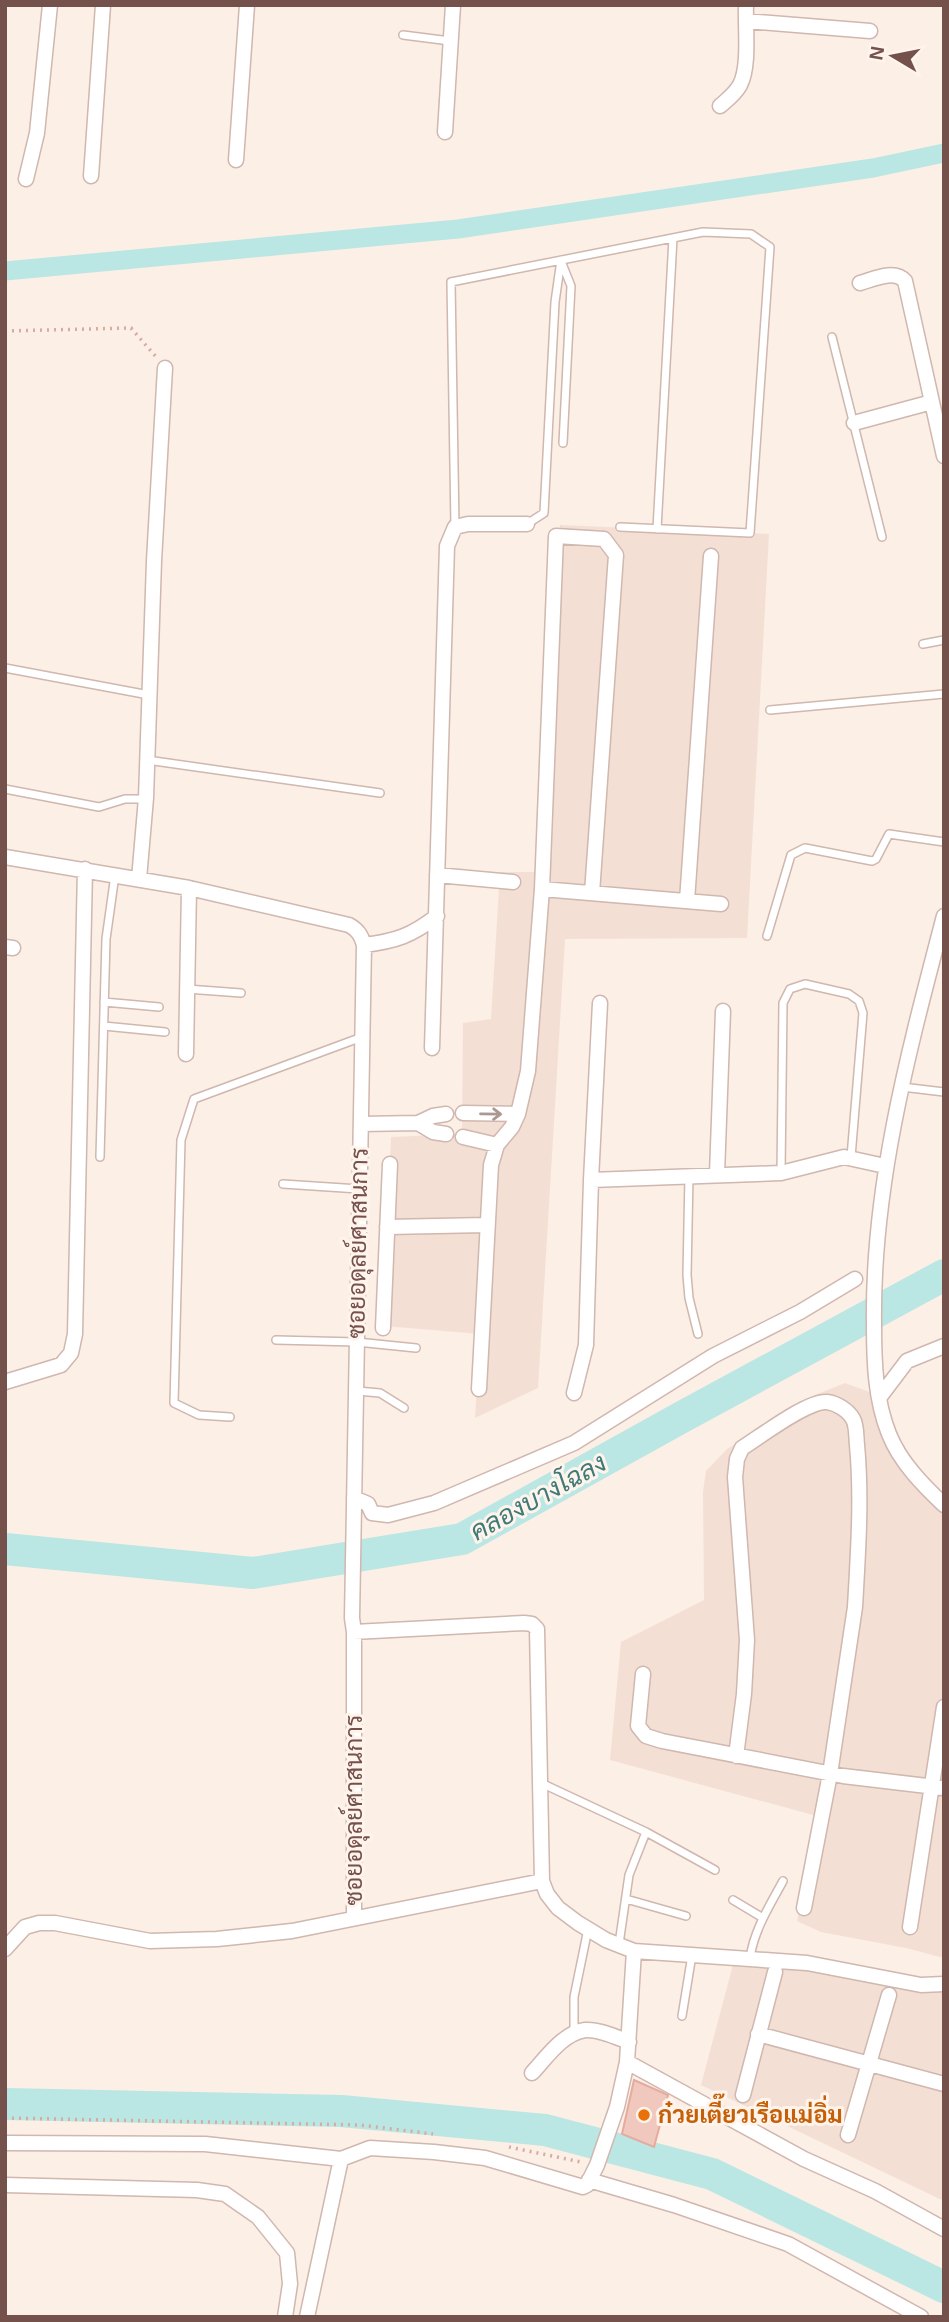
<svg xmlns="http://www.w3.org/2000/svg" width="949" height="2322" viewBox="0 0 949 2322" font-family="Arial,Sarabun,sans-serif">
<style>
.residential{fill:#f4dfd4}
.lines{fill:none;stroke-linecap:round;stroke-linejoin:round}
.canal{stroke:#bae6e3;stroke-width:19}
.river{stroke:#bae6e3;stroke-width:32}
.building{fill:#f1c8be;stroke:#e4ab9e;stroke-width:2}
.service-casing{stroke:#d0b7af;stroke-width:10}
.minor-casing{stroke:#d0b7af;stroke-width:17}
.path{stroke:#d6aba1;stroke-width:3.5;stroke-dasharray:2 5;stroke-linecap:butt}
.service{stroke:#fff;stroke-width:7}
.minor{stroke:#fff;stroke-width:14}
.oneway{stroke:#ac9793}
.food-dot{fill:#e8710a;stroke:#fff4ec;stroke-width:2.5}
.labels{text-anchor:middle;stroke-width:6;stroke-linejoin:round;paint-order:stroke}
.street-label{font-size:24px;fill:#75514b;stroke:#fff4ec}
.food-label{font-size:24px;font-weight:bold;fill:#c56008;stroke:#fff4ec;text-anchor:start}
.water-label{font-size:26px;font-style:italic;fill:#3f7a78;stroke:#fff4ec}
</style>
<rect width="100%" height="100%" fill="#fcefe6"/>
<path class="residential" d="M560 525 769 534 747 938 565 939 538 1388 475 1418 480 1334 384 1326 391 1137 462 1134 463 1023 491 1019 500 872H535L545 859Z
M845 1383 872 1393 884 1429 944 1504V1958L906 1948 821 1932 797 1921 817 1816 610 1760 621 1642 704 1600 703 1492 706 1471 727 1449 815 1395Z
M734 1961H821L944 1988V2201L701 2085Z"/>
<g class="lines">
<path class="canal" d="M5 271 458 229 873 168 944 153"/>
<path class="river" d="M5 1549 253 1573 462 1539 682 1417 944 1275
M5 2104 341 2111 545 2130 712 2174 944 2287"/>
</g>
<path class="building" d="M634 2080 668 2095 654 2147 622 2134Z"/>
<g class="lines">
<defs>
<path id="service" d="M403 35 450 41
M561 261 571 286 563 443
M832 337 882 537
M527 524 544 513 555 302 561 260
M455 527 451 282 703 232 751 234 770 247 750 533 620 527
M657 529 673 238
M923 644 944 640
M5 668 149 695
M770 710 944 694
M147 760 380 793
M5 789 99 807 125 799H145
M767 936 791 855 805 848 872 861 876 859 889 834 944 842
M187 989 241 993
M104 1002 159 1007
M104 1026 165 1032
M902 1087 944 1092
M100 1157 106 939 115 875
M781 1173 783 1003 790 989 805 984 849 994 859 1001 863 1013 851 1157
M689 1176 687 1275 689 1298 698 1334
M283 1184 359 1189
M276 1340 357 1342 416 1348
M357 1391 380 1393 404 1408
M230 1417 199 1415 174 1403 181 1140 194 1099 362 1037
M541 1783 646 1832 715 1870
M626 1899 686 1916
M733 1900 763 1918
M619 1944 629 1875 646 1832
M750 1958C754 1930 770 1905 783 1881
M682 2016 692 1955
M574 2033V1997L588 1929"/>
<path id="minor" d="M746 21 870 31
M720 106C728 99 735 94 740 85 750 66 745 27 746 5
M445 132 453 5
M236 160 247 5
M91 176 103 5
M26 179 37 133 50 5
M860 283C874 279 894 269 905 281L944 456
M854 423 932 402
M5 857 189 888 349 925C358 930 361 935 364 945L352 1618 354 1632V1917
M437 875 513 882
M139 879 146 798 154 561 165 368
M542 889 721 904
M687 901 711 556
M944 916C909 1050 872 1185 874 1324 874 1361 875 1399 889 1434 900 1462 923 1485 944 1505
M364 945C396 941 411 936 437 916
M5 947 13 948
M432 1048 447 546 455 527 468 524H527
M186 1054 189 888
M463 1113 518 1114
M361 1124 418 1123
M446 1134 433 1132 418 1123 433 1116 446 1114
M463 1137 497 1145
M717 1174 723 1011
M591 1180 781 1173 844 1157 885 1166
M387 1227 486 1225
M383 1328 390 1164
M5 1382 61 1365 71 1353 75 1334 85 869
M479 1389 491 1165 497 1145 512 1127 518 1114 528 1071 542 889 556 536 604 539 616 555 592 893
M574 1393 586 1345 591 1180 600 1003
M879 1398 907 1361 944 1346
M354 1498 368 1504 372 1513 388 1515 434 1503 574 1443 713 1356 800 1312 855 1279
M354 1632 524 1623 532 1624 537 1629 542 1881 547 1894 558 1908 578 1923 606 1940 634 1951 807 1963 921 1985 944 1984
M643 1674 638 1726 646 1736 662 1741 843 1776 944 1788
M736 1756 744 1694 747 1640 735 1477 737 1459 742 1448C760 1437 808 1400 827 1402 836 1403 848 1410 853 1419 857 1426 856 1437 857 1445 862 1499 858 1553 855 1607L830 1774 804 1908
M910 1927 944 1707
M5 1949 25 1927 39 1923H55L150 1941 217 1939 292 1931 542 1881
M758 2034 944 2084
M627 2062 804 2159 875 2191 944 2229
M532 2073C546 2058 563 2033 585 2030 599 2029 616 2037 629 2042
M743 2095 775 1972
M848 2135 889 1995
M5 2143 205 2144 341 2159 370 2148 434 2152 485 2158 583 2187 587 2185 597 2165 617 2107 627 2062 634 1951
M589 2180 674 2205 788 2244 921 2317
M5 2185 197 2190 225 2194 258 2217 287 2253 290 2284 285 2317
M307 2317 341 2159"/>
</defs>
<use href="#service" class="service-casing"/>
<use href="#minor" class="minor-casing"/>
<path class="path" d="M5 331 131 328 157 358
M5 2118 360 2125 433 2134
M509 2147 581 2162"/>
<use href="#service" class="service"/>
<use href="#minor" class="minor"/>
</g>
<defs><path id="oneway-shaft" d="M-6 0H5M1.5-3L5.5 0L1.5 3" fill="none" stroke-width="1.6" stroke-linecap="round" stroke-linejoin="round" transform="scale(1.75)"/></defs>
<use class="oneway" href="#oneway-shaft" transform="translate(491 1114) rotate(1)"/>
<circle class="food-dot" cx="644" cy="2115" r="7"/>
<g class="labels">
<g class="street-label">
<text transform="translate(358 1243) rotate(-89)" y="8">ซอยอดุลย์ศาสนการ</text>
<text transform="translate(354 1810) rotate(-90)" y="8">ซอยอดุลย์ศาสนการ</text>
</g>
<g class="food-label">
<text x="658" y="2123">ก๋วยเตี๊ยวเรือแม่อิ่ม</text>
</g>
<g class="water-label">
<text transform="translate(538 1497) rotate(-29)" y="9">คลองบางโฉลง</text>
</g>
</g>
<rect width="949" height="2322" fill="none" stroke="#75514b" stroke-width="14"/>
<g transform="translate(893 56) rotate(280)" stroke="#fff4ec" stroke-width="5" paint-order="stroke">
<path d="M0-5L12 26L0 18L-12 26Z" fill="#75514b"/>
<text y="-10" font-size="19" font-weight="bold" text-anchor="middle" fill="#75514b">N</text>
</g>
</svg>
